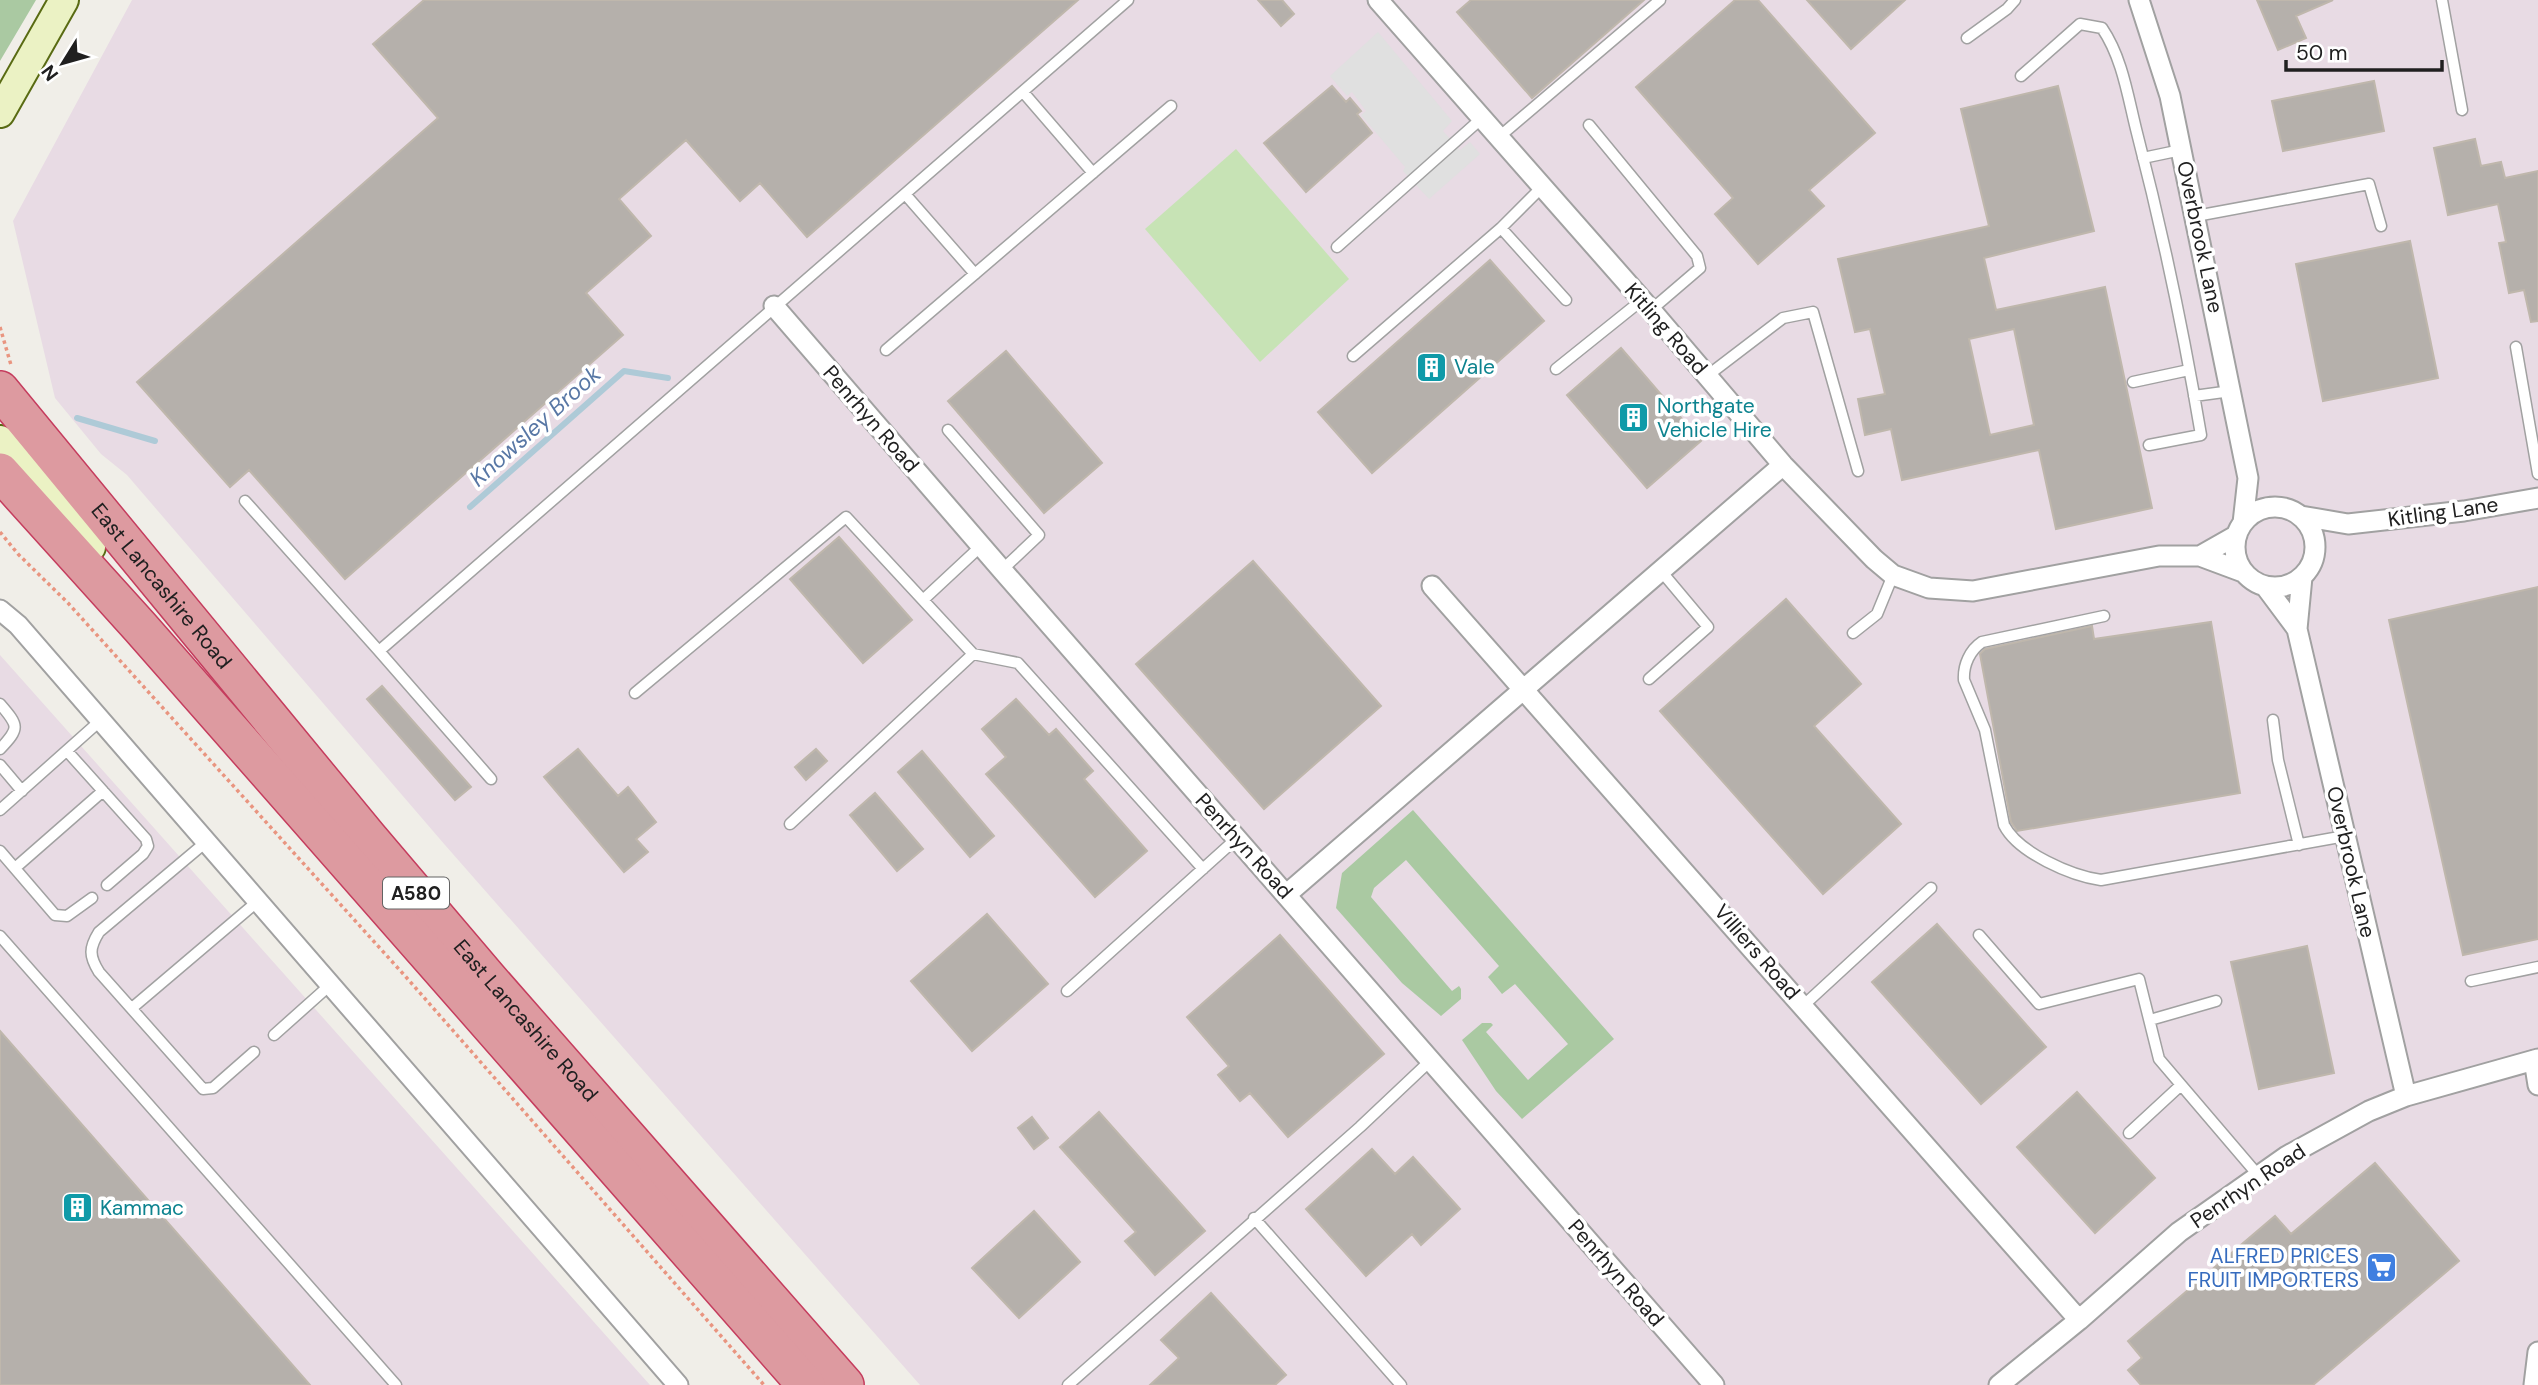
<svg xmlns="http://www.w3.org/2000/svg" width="2538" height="1385" viewBox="0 0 2538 1385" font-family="'DM Sans',sans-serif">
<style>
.industrial{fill:#e8dbe4}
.grass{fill:#c7e3b5}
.forest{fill:#aac9a2}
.parking{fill:#e0e0e0}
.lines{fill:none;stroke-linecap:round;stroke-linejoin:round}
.stream{stroke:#aecad7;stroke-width:6}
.building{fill:#b5b0ab;stroke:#bfb7ac;stroke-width:2;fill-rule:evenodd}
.lane-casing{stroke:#a1a1a1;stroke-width:13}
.street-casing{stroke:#a1a1a1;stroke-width:23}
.secondary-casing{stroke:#596b13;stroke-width:32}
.highway-casing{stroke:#c53d5e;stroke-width:40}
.path{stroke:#e99580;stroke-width:3.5;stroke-dasharray:3.5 3.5;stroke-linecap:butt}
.lane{stroke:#fff;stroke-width:10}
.street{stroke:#fff;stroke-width:19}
.secondary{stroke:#ebf2c4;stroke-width:28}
.highway{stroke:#dd9aa0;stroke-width:37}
.labels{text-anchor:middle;stroke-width:7;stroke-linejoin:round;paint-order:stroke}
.shield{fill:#fff;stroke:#636363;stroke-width:2}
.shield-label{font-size:19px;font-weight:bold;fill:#202020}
.street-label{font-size:21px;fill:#202020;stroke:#fff}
.culture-label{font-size:21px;fill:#0d838f;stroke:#fff;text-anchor:start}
.shop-label{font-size:21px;fill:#366cbe;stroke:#fff;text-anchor:end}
.water-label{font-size:23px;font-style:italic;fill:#5877a5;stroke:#fff}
</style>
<rect width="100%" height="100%" fill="#f0eee8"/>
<path class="industrial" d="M132 0H2538V1385H920L445 845 127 475 101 454 55 398 13 221Z
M0 655 650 1385H0Z"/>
<path class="grass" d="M1236 149 1349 279 1260 362 1145 229Z"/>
<path class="forest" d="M0 0H36L0 61Z
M1413 810 1614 1039 1522 1119 1496 1091 1462 1040 1482 1023H1491L1493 1025 1486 1032 1528 1080 1568 1044 1515 984 1502 994 1488 977 1499 966 1406 860 1374 888 1371 897 1452 991 1459 986 1461 989V999L1441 1016 1402 983 1336 908 1342 873Z"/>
<path class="parking" d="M1378 32 1452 121 1443 131 1460 150 1470 142 1480 154 1429 199 1403 171 1405 167 1361 115 1366 111 1352 92 1347 96 1330 76Z"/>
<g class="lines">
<path class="stream" d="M77 418 155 441
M470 507 624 371 668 378"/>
</g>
<path class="building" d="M424 0H1078L807 237 760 183 740 201 686 140 619 199 651 236 586 293 623 335 345 579 249 470 230 487 137 382 438 118 373 44Z
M1258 0H1282L1294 14 1281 26Z
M1471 0H1644L1532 98 1457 12Z
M1735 0H1758L1875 133 1809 190 1824 206 1758 264 1715 214 1733 198 1636 87Z
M1807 0H1905L1851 49Z
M2257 0H2333L2296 16 2306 38 2278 50Z
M2374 81 2384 131 2283 151 2272 101Z
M1332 86 1346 102 1350 98 1361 111 1357 114 1372 133 1306 192 1264 143Z
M2058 86 2094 231 1984 258 1996 310 2105 287 2152 508 2056 529 2039 450 1902 480 1891 429 1865 435 1858 399 1885 394 1870 329 1855 332 1838 259 1989 226 1961 109ZM2014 329 2034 425 1990 435 1969 339Z
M2475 139 2481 166 2501 162 2505 178 2538 171V321L2531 322 2524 290 2509 293 2499 243 2506 242 2498 204 2448 215 2434 148Z
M2410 241 2438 378 2323 401 2296 264Z
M1490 260 1544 321 1372 473 1318 412Z
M1621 348 1701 441 1647 488 1567 395Z
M1006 351 1102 463 1044 513 948 401Z
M839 537 912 620 863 663 790 579Z
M1253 561 1381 706 1264 809 1136 664Z
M2538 587V939L2463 955 2389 620Z
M1786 599 1861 684 1814 726 1901 824 1823 894 1660 711Z
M2211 622 2240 793 2017 831 2011 822 1980 654 1985 649 2092 626 2094 639Z
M382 686 471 787 455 800 367 699Z
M1016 699 1049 735 1056 729 1093 771 1084 779 1147 851 1095 897 986 774 1006 757 982 729Z
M578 749 618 796 628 787 656 822 636 839 648 852 624 872 544 777Z
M816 749 827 761 806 780 795 767Z
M922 751 994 836 970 857 898 772Z
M875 793 923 849 897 871 850 815Z
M987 914 1048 984 972 1051 911 981Z
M1937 924 2046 1047 1981 1104 1872 982Z
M1280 935 1384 1054 1288 1137 1250 1093 1240 1101 1218 1075 1229 1066 1187 1017Z
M2307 946 2334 1073 2259 1089 2231 962Z
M0 1031 310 1385H0Z
M2077 1092 2155 1178 2095 1233 2017 1147Z
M1099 1112 1205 1231 1155 1275 1125 1241 1136 1232 1060 1147Z
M1032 1117 1048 1138 1034 1149 1018 1128Z
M1372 1149 1395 1174 1413 1157 1460 1209 1421 1245 1412 1234 1366 1276 1306 1209Z
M2375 1163 2459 1261 2313 1385H2141L2128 1370 2142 1358 2128 1341 2275 1216 2291 1234Z
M1034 1211 1080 1262 1019 1318 972 1268Z
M1211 1293 1286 1375 1275 1385H1150L1179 1358 1161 1340Z"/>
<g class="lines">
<defs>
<path id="lane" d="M2442 0 2462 110
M1967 38 2007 9 2015 0
M2021 76 2080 24 2102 28C2123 59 2128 98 2137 133 2163 233 2184 334 2201 435L2149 445
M1023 92 1093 173
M1589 125 1697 256 1700 268 1651 310
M1499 137 1660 0
M2143 158 2181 150
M905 194 975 274
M2196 216 2369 184 2381 226
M1501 228 1566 300
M1337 247 1482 118
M2516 347 2538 474
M886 350 1171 106
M1353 356 1501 228 1542 187
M1556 369 1642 300
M1707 376 1783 318 1813 312 1858 471
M2133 382 2189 370
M2194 396 2231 391
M948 430 1039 535 1002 570
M245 501 379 651 1128 0
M923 600 981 546
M2104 616 1982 642C1970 650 1963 665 1964 680L1985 730 2004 825C2018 853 2072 876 2101 880L2345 836
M1853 633 1877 614 1893 575
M379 651 491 779
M1649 679 1708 627 1661 571
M635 693 846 517 973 654 1018 663 1203 869
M0 704C19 726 20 728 0 749
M2273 720 2278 760 2299 845
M67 751 146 839 148 846 143 854 107 885
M0 765 22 791
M0 810 101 720
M790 824 973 654
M206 842 99 932C89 948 89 956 99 972L203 1089 213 1088 254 1052
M0 851 55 915 67 916 92 898
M15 868 103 791
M1979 935 2039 1004 2139 979 2159 1059 2258 1175
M0 936 396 1385
M2471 981 2538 967
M1067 991 1236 839
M1804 1005 1931 888
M132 1008 258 901
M2150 1020 2216 1001
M274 1035 330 985
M2129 1133 2181 1085
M1254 1218 1401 1385
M1068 1385 1360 1127 1430 1061"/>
<path id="street" d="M1378 0 1651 310 1783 465 1874 559 1893 575 1929 588 1973 591 2159 556H2200L2243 572
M2139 0 2170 96 2248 478 2243 523
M774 306 1002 570 1714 1385
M2235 547a40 40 0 1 1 80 0a40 40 0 1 1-80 0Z
M2301 516 2348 524 2464 511 2538 498
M2200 556 2237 535
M2302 577 2297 629 2406 1096
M1432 586 2079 1320
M2265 586 2297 629
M0 610 18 625 678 1385
M1287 894 1783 465
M2534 1060 2538 1085
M1999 1385 2079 1320 2179 1232 2287 1156 2369 1111 2406 1096 2538 1059
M2534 1385 2538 1352"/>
<path id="secondary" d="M0 113 64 0
M0 440 91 547"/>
<g id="highway">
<path id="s1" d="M0 390 368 837 487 977 845 1385"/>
<path d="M0 472 140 627 806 1385"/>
</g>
</defs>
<use href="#lane" class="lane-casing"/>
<use href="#street" class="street-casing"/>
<use href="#secondary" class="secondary-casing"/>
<use href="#highway" class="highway-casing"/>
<path class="path" d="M0 327 11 365
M0 532 18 554 68 603 406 977 764 1385"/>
<use href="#lane" class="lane"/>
<use href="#street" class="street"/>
<use href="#secondary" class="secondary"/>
<use href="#highway" class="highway"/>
</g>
<defs>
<symbol id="building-square" viewBox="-11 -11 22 22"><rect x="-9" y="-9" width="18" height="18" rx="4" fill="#0f9aa8" stroke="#fff"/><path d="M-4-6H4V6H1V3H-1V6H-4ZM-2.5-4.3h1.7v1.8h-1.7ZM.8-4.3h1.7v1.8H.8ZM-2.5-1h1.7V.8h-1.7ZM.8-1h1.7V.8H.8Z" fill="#fff"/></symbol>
<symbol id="supermarket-square" viewBox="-11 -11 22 22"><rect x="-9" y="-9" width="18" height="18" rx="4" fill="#3f7fe0" stroke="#fff"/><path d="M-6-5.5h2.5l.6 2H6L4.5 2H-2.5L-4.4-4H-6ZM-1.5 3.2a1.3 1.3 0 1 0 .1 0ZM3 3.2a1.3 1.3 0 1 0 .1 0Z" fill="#fff"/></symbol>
</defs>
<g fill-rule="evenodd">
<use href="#building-square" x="1414" y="350" width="35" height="35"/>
<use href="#building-square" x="1616" y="400" width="35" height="35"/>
<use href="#building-square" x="60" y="1190" width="35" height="35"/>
<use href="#supermarket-square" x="2364" y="1250" width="35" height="35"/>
</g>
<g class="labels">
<rect class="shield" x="383" y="877.5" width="66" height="31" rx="5"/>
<g class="shield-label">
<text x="416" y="900">A580</text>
</g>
<g class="street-label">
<text transform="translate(2200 237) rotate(78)" y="7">Overbrook Lane</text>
<text transform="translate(1666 329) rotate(49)" y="7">Kitling Road</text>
<text transform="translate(871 419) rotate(49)" y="7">Penrhyn Road</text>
<text transform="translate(2443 512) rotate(-8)" y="7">Kitling Lane</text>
<text dy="7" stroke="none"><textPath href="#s1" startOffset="254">East Lancashire Road</textPath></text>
<text transform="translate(1244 846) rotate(48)" y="7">Penrhyn Road</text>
<text transform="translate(2351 862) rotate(77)" y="7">Overbrook Lane</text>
<text transform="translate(1757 952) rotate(49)" y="7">Villiers Road</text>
<text dy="7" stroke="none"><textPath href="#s1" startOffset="821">East Lancashire Road</textPath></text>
<text transform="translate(2248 1186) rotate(-34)" y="7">Penrhyn Road</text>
<text transform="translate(1616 1273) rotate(49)" y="7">Penrhyn Road</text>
</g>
<g class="culture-label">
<text x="1454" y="374">Vale</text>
<text x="1657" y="413">Northgate<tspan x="1657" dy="24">Vehicle Hire</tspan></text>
<text x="100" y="1215">Kammac</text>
</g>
<g class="shop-label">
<text x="2359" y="1263">ALFRED PRICES<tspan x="2359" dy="24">FRUIT IMPORTERS</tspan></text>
</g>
<g class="water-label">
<text transform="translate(535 426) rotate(-42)" y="8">Knowsley Brook</text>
</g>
</g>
<g transform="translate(63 63) rotate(233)" stroke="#ffffff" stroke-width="5" paint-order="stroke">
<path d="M0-5L12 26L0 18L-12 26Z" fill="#202020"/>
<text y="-10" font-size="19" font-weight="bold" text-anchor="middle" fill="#202020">N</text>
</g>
<path d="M2286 60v10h156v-10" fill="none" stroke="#202020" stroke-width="3.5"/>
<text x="2296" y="60" font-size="21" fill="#202020" stroke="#ffffff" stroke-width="5" paint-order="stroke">50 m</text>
</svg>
